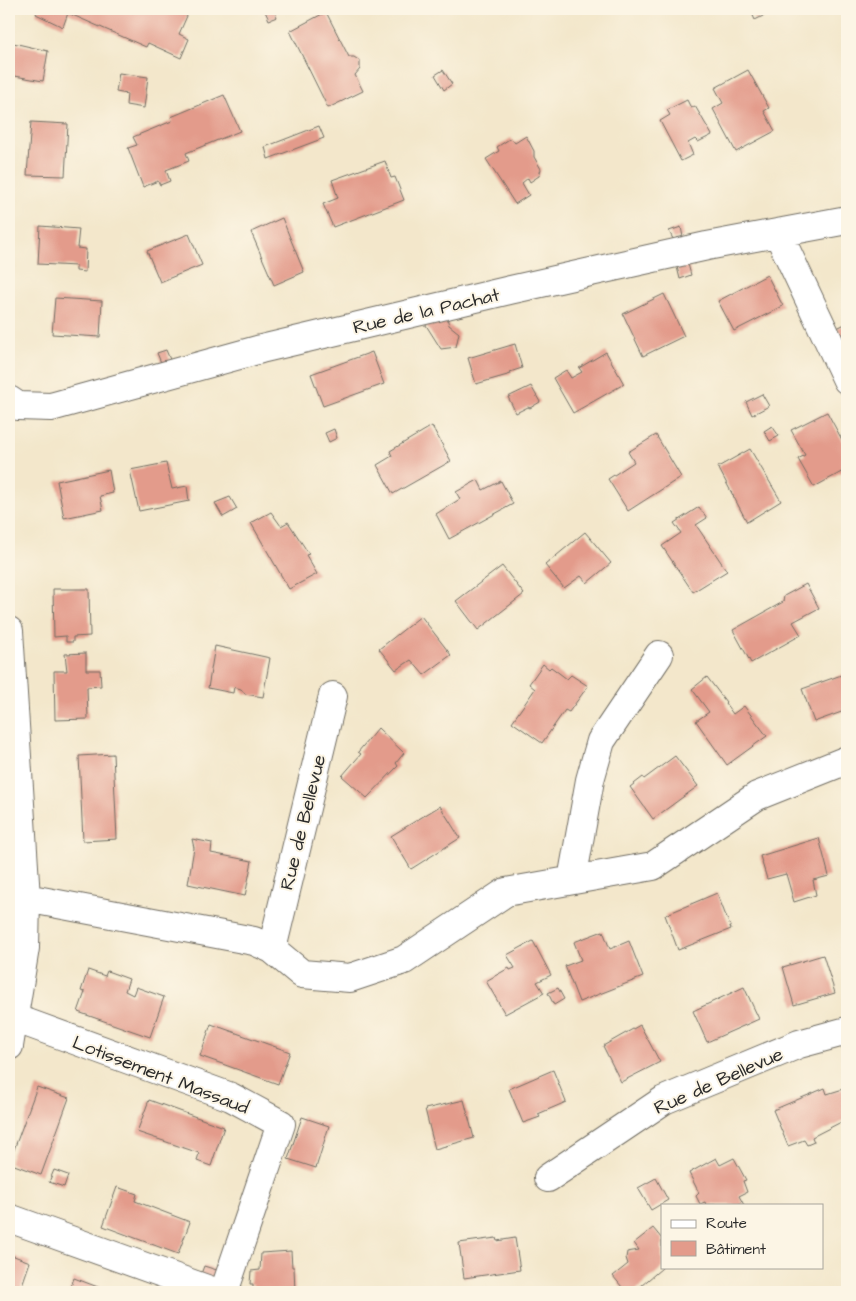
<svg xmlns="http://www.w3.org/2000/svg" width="856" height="1301" viewBox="0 0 856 1301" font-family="'Architects Daughter',sans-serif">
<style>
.building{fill:#e39b8b}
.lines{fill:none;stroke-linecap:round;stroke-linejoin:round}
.minor-casing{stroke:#716d63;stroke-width:30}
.minor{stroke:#fff;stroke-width:28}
.labels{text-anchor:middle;stroke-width:4;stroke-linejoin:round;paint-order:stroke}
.street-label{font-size:19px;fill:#2b2b2b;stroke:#fcf5e5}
</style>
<rect width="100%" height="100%" fill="#fcf5e5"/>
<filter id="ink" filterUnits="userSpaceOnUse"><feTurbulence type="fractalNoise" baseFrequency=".02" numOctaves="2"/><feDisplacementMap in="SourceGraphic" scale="10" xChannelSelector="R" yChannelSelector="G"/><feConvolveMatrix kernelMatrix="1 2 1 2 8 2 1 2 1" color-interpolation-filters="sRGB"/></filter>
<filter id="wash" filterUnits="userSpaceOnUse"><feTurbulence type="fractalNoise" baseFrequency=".0096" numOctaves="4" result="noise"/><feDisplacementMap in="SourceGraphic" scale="20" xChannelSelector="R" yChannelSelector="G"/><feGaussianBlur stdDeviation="1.12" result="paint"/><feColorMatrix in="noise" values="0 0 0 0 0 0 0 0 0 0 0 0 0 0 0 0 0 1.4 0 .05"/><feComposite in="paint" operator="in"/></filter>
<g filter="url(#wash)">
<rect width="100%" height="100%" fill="#f3e7cb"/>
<g id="blocks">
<path class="building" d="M38 9H183L187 16 179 34 189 39 181 58 148 43 146 47 68 13 63 27 36 14Z
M264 9H273L277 17 269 20Z
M750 9H777L755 20Z
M326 12 349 57H354L360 61V69L355 75 363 91 328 108 290 31Z
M9 42 48 51 43 81 9 75Z
M443 70 452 84 444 90 435 75Z
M748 70 769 108 764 111 775 131 736 152 713 109 723 103 715 88Z
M119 73 148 77 144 108 126 105 127 94 116 92Z
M224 95 240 131 186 153 189 161 166 170 170 181 160 185 158 181 143 187 128 148 137 145 133 137 172 121 171 117Z
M687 100 691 108 695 106 712 135 698 142 695 139 688 143 693 155 681 161 660 121 670 115 667 110Z
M31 122 68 124 65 176 27 175Z
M319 126 324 138 268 159 265 147Z
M526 136 534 151V157L541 169 539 176 530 182 528 178 522 183 529 195 515 204 486 159 499 151 497 147 511 138 515 143Z
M385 161 391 178 395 177 404 200 333 227 323 204 338 198 332 180Z
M282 218 304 272 274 285 251 232Z
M40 226 79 229 77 248 86 249 85 272 76 271V266L38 264Z
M681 227 683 237 673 239 669 231Z
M189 234 202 265 160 282 147 251Z
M688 264 691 275 680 279 677 267Z
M767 275 783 306 734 331 718 301Z
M664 294 684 336 643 356 623 314Z
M55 298 102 301 100 337 52 334Z
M447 318 449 325 459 333 456 347 441 349 424 322Z
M847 323V347L837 328Z
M515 344 522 368 510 372 511 374 476 384 468 358Z
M166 350 171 362 162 365 157 353Z
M372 352 384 384 323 406 311 374Z
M606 352 624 384 573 413 553 378 566 370 571 378 582 372 579 368Z
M531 386 540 402 530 408 528 407 516 413 508 397Z
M762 394 769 406 752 415 746 402Z
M827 412 847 449V469L814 487 798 459 805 455 791 430Z
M432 426 451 461 393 494 377 465 392 456 390 451Z
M772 426 779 436 770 441 764 431Z
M334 429 337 438 329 442 325 433Z
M656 435 681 477 628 511 608 479 634 462 628 452Z
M750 449 781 501 747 522 718 467Z
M166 463 172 489 187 486 189 501 139 511 130 470Z
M109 470 113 493 100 496 103 510 64 518 57 481Z
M478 480 483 490 501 481 513 504 449 539 436 514 460 499 456 492Z
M230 497 237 509 223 517 215 503Z
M699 507 707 518 696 525 727 571 693 592 662 546 681 533 674 523Z
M271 512 281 526 288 522 309 554 306 555 317 574 289 589 251 523Z
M585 532 611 563 587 583 581 576 564 588 545 565Z
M502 566 524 594 478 630 456 601Z
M806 584 819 608 793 622 801 635 751 663 733 630 783 602 784 596Z
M53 589H89L90 636 73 637V642H66V636L54 637Z
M421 616 451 655 424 675 411 660 396 670 379 649Z
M215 646 270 658 263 697 245 694 241 689 234 687 233 693 208 688Z
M86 653V670H100L101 686 87 687 88 719 55 720 54 671H67L65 654Z
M543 664 549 669 551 667 567 679 571 675 588 686 569 712 565 710 542 743 512 722 535 689 529 684Z
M847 673V710L814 722 802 689Z
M707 677 726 702 725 703 733 714 744 706 767 736 727 765 696 721 709 712 692 689Z
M378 728 404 753 396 763 398 766 367 798 342 776 361 754 358 752Z
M113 754 117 839 83 841 79 756Z
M675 756 698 786 653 819 630 787 643 777 644 779Z
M440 806 460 838 411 869 391 836Z
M819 838 829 876 813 880 816 895 794 902 786 874 767 879 760 856Z
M192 839 212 843 211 853 252 861 245 896 188 884 194 848Z
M717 893 731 929 678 950 665 915Z
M603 931 610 949 629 941 643 977 579 1002 565 966 581 960 574 942Z
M533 941 551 975 537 982 544 993 505 1014 486 981 509 968 510 970 515 968 507 955Z
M823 955 835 993 794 1005 783 967Z
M88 970 105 976 107 971 129 979 125 991 133 995 136 987 164 997 150 1037 78 1012 85 992 81 991Z
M744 987 759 1019 707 1042 693 1011Z
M558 988 564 999 554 1005 548 993Z
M211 1024 290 1052 278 1084 200 1056Z
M640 1025 660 1062 621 1082 603 1046Z
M553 1070 566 1102 538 1114 540 1117 523 1123 509 1089Z
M37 1087 69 1098 41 1175 9 1163Z
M825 1088 827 1094 843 1089 847 1100V1119L812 1137 814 1142 807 1145 804 1140 788 1146 773 1110Z
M149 1100 224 1127 211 1166 197 1161 199 1153 137 1132Z
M464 1100 474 1138 435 1149 425 1109Z
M302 1117 329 1126 316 1168 288 1159Z
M716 1158 720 1165 734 1158 746 1180 743 1181 747 1192 739 1196 744 1205H706L705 1202 700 1204 696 1196 699 1193 689 1173Z
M54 1170 68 1175 64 1187 49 1182Z
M656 1178 668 1200 651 1210 638 1188Z
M117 1187 137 1194 135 1201 190 1222 178 1254 103 1226Z
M653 1228 662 1239V1268L634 1292H626L613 1276 628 1264 626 1258 627 1252 639 1250 634 1243Z
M496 1238 497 1241 515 1238 520 1270 464 1278 459 1243Z
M291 1251 292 1267H294L295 1292H253V1284H250L251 1271 260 1270 261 1253Z
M14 1256 30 1262 20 1291 9 1287V1257L12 1258Z
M204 1266 220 1271 215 1285 199 1279Z
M74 1278 111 1292H69Z"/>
</g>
</g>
<g filter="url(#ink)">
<use href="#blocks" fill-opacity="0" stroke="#716d63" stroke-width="1"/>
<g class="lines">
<defs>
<path id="minor" d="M778 233 847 380
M9 400 18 406 51 407 261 349 510 290 707 246 847 220
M9 631 26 898 25 948 9 1046
M572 880 590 780 601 741 659 655
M26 898 254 941 272 949 302 974 350 978 404 960 506 892 653 866 757 796 847 760
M272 949 333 696
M14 1018 231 1097 281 1124 224 1292
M548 1178 664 1100 799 1044 847 1031
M9 1218 215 1292"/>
</defs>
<use href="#minor" class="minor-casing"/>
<use href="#minor" class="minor"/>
</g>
</g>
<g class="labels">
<g class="street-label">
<text transform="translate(426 310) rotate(-13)" y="7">Rue de la Pachat</text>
<text transform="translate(302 822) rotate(-76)" y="7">Rue de Bellevue</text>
<text transform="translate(161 1074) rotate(21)" y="7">Lotissement Massaud</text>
<text transform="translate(718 1080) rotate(-24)" y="7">Rue de Bellevue</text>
</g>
</g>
<rect width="856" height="1301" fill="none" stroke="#fcf5e5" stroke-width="30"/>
<rect x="661" y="1204" width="162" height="65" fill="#fcf5e5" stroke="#a8a49b"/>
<rect x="671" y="1220" width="25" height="8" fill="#ffffff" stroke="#a8a49b"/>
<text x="706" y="1228" font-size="15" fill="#2b2b2b">Route</text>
<rect x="671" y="1241" width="25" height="15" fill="#e39b8b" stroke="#a8a49b"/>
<text x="706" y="1254" font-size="15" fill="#2b2b2b">Bâtiment</text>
</svg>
